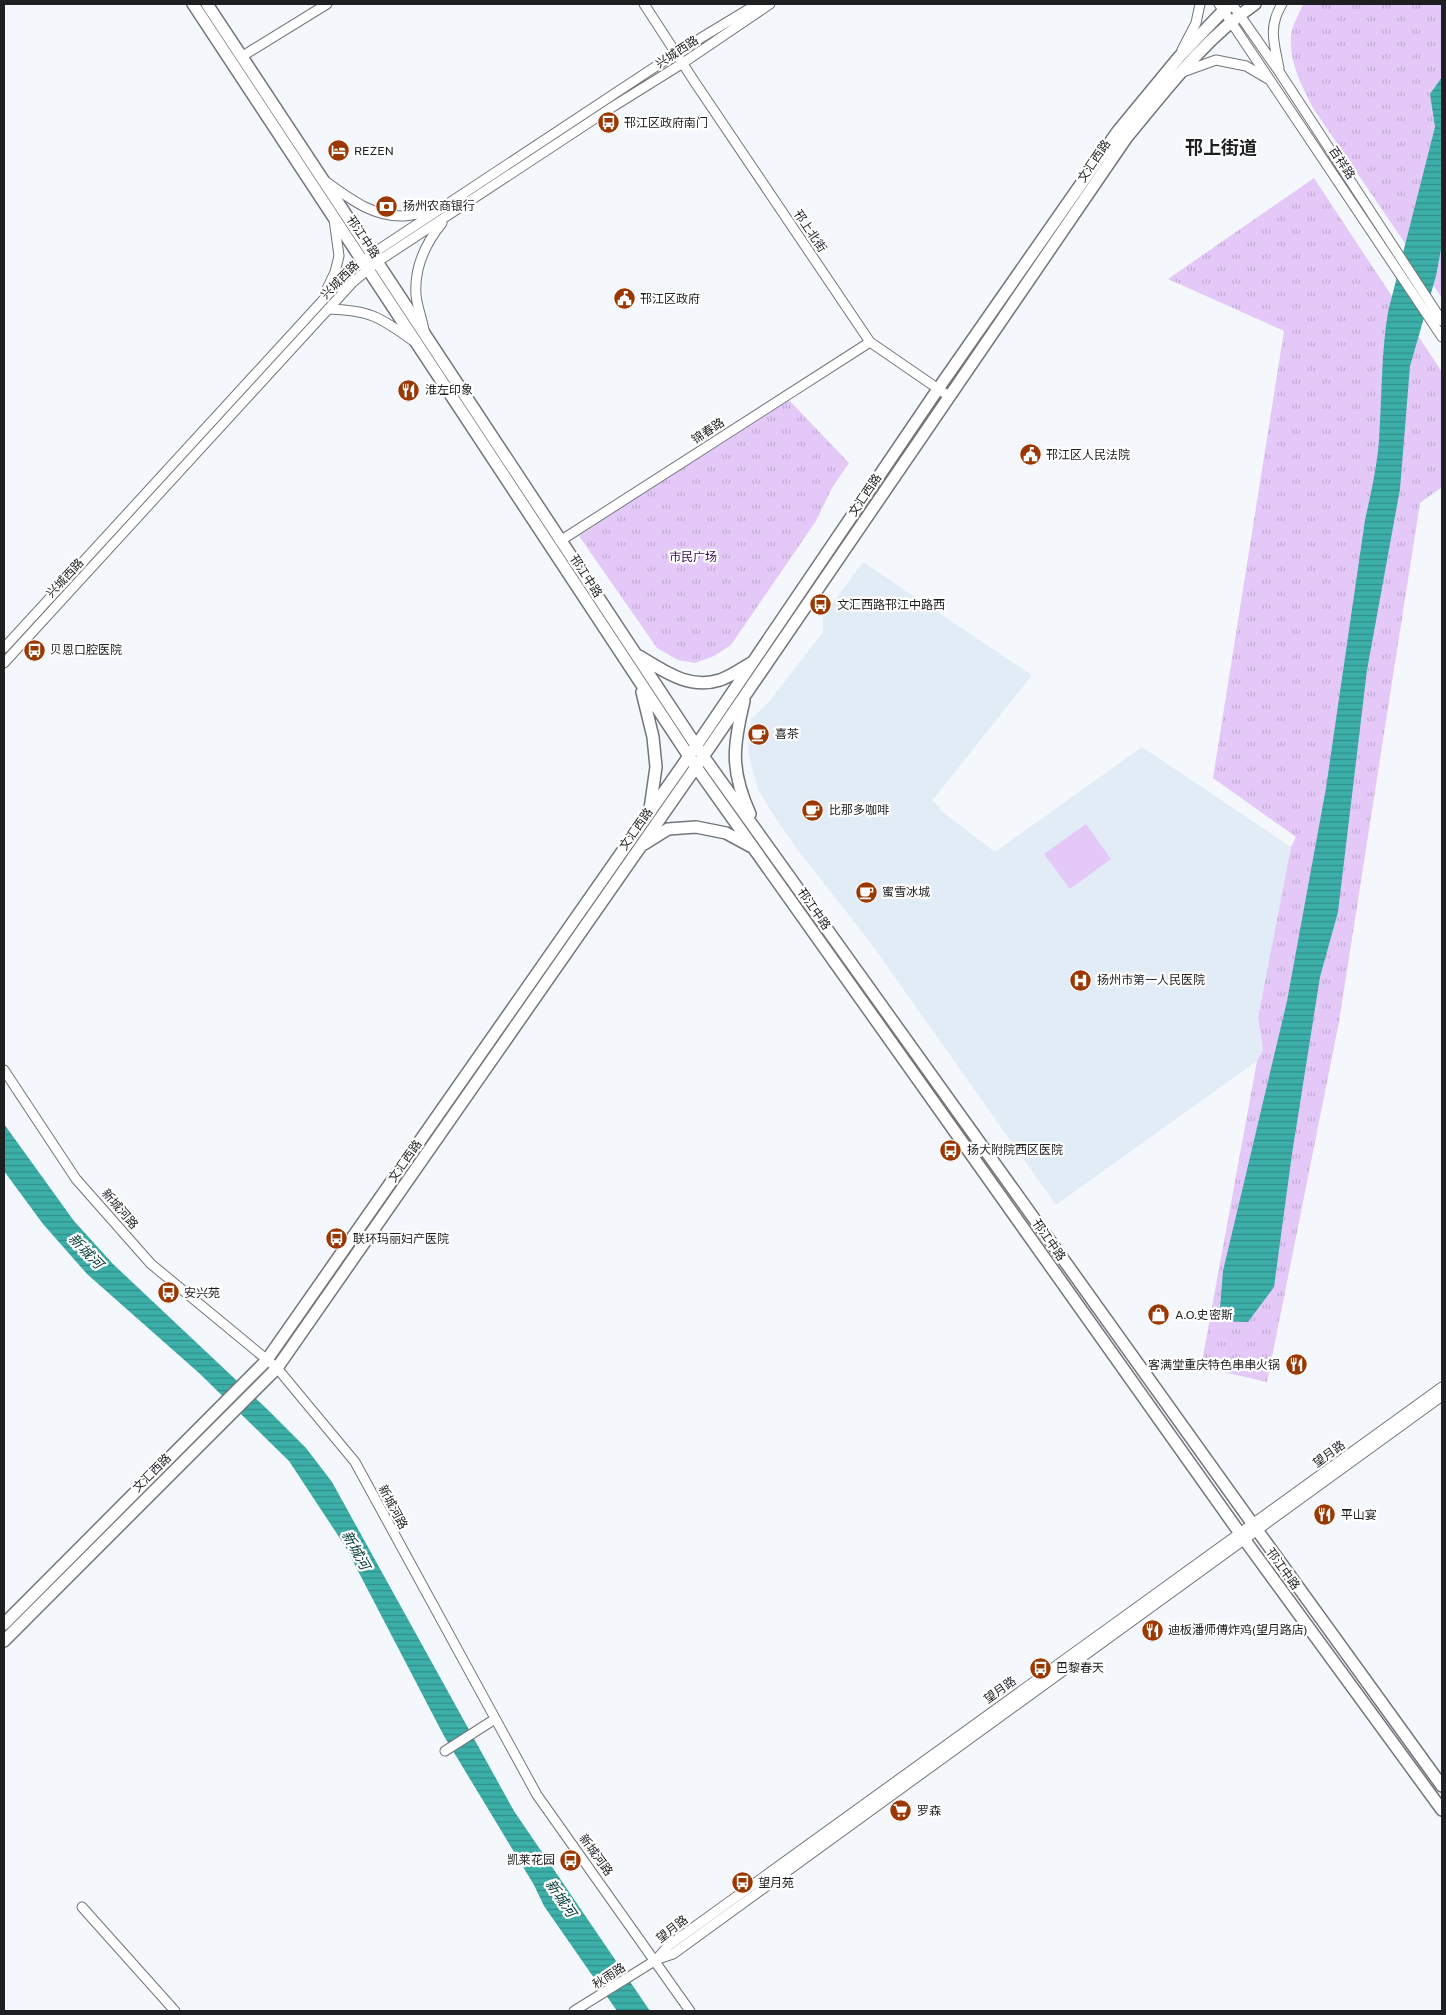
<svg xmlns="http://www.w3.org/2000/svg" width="1446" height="2015" viewBox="0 0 1446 2015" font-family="'Public Sans','Noto Sans SC',sans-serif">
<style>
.built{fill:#e2ecf6}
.park{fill:url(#park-tufts)}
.garden{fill:#e4c9f8}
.water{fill:url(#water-rules)}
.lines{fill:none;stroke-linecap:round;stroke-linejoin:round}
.minor-casing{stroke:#72767a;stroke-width:11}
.major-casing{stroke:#72767a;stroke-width:14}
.minor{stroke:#fff;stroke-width:9}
.major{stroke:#fff;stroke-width:11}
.labels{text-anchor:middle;stroke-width:4.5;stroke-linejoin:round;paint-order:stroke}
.street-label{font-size:12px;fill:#1e1f21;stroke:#fff}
.poi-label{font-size:12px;fill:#1e1f21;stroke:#fff;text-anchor:start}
.park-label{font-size:12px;fill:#3d0657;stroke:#fff}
.water-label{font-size:14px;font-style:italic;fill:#033a37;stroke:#fff}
.district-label{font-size:18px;font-weight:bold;fill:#1e1f21;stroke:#fff}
</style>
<defs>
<pattern id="park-tufts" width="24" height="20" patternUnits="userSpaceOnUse" patternTransform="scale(1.25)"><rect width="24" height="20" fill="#e4c9f8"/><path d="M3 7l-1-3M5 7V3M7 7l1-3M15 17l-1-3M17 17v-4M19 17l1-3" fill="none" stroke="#c3acd4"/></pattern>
<pattern id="water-rules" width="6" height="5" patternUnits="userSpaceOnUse" patternTransform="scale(1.25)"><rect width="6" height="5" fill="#3cafa9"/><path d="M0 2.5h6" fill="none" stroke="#328e89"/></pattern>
</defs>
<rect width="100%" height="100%" fill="#f4f8fd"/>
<path class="built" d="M863 562 1032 675 932 801 940 807V810L995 852 1142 747 1291 847 1258 1017 1263 1050 1257 1061 1056 1205 870 942 797 849 772 813 758 789 753 772 748 751 751 719 768 703 823 632V616Z"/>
<path class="park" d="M1303 4H1442V298L1313 108C1302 86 1289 63 1291 37 1291 27 1299 14 1303 4Z
M1314 178 1442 372V487L1420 503 1339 1022 1267 1382 1201 1367 1257 1061 1263 1050 1258 1017 1291 847 1296 837 1213 778 1284 331 1168 279Z
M787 398 849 463 832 488 816 521 731 645 714 656 695 663 678 660 657 648 579 536Z"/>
<path class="garden" d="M1086 824 1111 859 1070 889 1044 854Z"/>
<path class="water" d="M1442 77V244L1436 276 1410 366 1400 489 1367 670 1338 912 1320 977 1292 1154 1274 1287 1248 1322 1219 1321 1223 1271 1287 1001 1326 788 1365 520C1371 493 1377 467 1379 440 1382 397 1381 354 1388 312L1435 127 1430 94Z
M4 1124 74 1221 113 1264 268 1410 306 1448 332 1482 514 1811 650 2011H617L544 1906 534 1885 444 1736 345 1546 289 1461 199 1373 87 1274 43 1224 4 1171Z"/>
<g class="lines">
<defs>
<path id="minor" d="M644 4 694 81 870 342 950 397
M1219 4 1442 337
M1232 4 1280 73 1442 321
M1182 50 1196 23 1200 4
M241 57 327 4
M1279 68C1274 43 1268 27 1282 4
M1180 73 1216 60 1246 66 1268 79
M325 181C350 199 373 217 404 216 414 215 425 212 435 210
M326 291 335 272 339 256 334 219
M328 309C369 310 380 317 412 340
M424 330C422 319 417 306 416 295 414 267 425 244 442 223
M560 541 870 342
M4 648 346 275 372 254 676 53 757 4
M4 663 353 282 377 262 614 106 683 63 770 4
M4 1070 76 1179 151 1264 277 1368 355 1462 537 1795 690 2011
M445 1751 495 1719
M82 1907 175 2011
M658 1959 673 1954 1442 1396
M574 2011 656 1960 668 1946 1442 1387"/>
<path id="major" d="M193 4 696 767 1244 1539 1442 1810
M207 4 703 756 1257 1530 1442 1786
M639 656C664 671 689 690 720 680 731 676 741 669 751 663
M642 692 653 737 656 767 650 809
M744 701C733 746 730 770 750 814
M644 844 668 829 696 827 726 833 750 846
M4 1624 266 1361 696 746 938 389 1118 131 1179 57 1223 11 1233 4
M4 1641 277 1368 696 767 1127 137C1166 90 1204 39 1255 4"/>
</defs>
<use href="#minor" class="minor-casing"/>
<use href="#major" class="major-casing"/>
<use href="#minor" class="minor"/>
<use href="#major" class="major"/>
</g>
<defs>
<symbol id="bus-disc" viewBox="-11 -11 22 22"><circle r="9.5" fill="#9b3701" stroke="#fff"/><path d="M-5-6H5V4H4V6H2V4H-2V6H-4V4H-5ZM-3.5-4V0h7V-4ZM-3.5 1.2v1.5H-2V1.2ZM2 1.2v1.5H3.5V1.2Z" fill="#fff"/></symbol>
<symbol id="hotel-disc" viewBox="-11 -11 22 22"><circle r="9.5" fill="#9b3701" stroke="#fff"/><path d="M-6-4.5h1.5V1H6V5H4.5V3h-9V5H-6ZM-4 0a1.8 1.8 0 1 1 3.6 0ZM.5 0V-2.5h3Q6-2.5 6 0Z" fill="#fff"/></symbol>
<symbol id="bank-disc" viewBox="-11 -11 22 22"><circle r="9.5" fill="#9b3701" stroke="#fff"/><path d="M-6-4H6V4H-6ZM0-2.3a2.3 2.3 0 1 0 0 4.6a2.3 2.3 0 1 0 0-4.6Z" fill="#fff"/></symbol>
<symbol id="civic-disc" viewBox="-11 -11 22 22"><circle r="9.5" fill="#9b3701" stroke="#fff"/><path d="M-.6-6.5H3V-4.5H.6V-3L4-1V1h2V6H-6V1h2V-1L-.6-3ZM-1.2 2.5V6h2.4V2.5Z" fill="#fff"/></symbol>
<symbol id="restaurant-disc" viewBox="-11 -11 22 22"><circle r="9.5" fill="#9b3701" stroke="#fff"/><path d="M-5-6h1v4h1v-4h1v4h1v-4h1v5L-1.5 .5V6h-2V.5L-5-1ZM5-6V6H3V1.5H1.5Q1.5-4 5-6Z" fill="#fff"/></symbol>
<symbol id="cafe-disc" viewBox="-11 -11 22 22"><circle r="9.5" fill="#9b3701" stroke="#fff"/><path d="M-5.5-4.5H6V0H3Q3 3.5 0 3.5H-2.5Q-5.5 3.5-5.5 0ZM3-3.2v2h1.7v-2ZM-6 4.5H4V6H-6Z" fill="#fff"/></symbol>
<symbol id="hospital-disc" viewBox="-11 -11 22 22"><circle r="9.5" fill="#9b3701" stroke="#fff"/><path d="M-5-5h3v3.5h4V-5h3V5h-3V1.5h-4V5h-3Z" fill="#fff"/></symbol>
<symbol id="shop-disc" viewBox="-11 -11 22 22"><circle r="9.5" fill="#9b3701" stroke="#fff"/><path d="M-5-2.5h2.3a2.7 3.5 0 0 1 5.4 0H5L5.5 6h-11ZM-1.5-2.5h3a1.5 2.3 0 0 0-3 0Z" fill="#fff"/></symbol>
<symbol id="supermarket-disc" viewBox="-11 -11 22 22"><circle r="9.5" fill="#9b3701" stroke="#fff"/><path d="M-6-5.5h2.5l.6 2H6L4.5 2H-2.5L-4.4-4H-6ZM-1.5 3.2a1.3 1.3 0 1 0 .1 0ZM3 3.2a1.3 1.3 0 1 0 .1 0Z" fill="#fff"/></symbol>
</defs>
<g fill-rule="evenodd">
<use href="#bus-disc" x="596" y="110" width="25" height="25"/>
<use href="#hotel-disc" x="326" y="138" width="25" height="25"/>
<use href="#bank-disc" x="374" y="194" width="25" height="25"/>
<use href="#civic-disc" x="612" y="286" width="25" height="25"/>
<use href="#restaurant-disc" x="396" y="378" width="25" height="25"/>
<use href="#civic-disc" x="1018" y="442" width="25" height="25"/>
<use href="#bus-disc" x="808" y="592" width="25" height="25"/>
<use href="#bus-disc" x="22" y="638" width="25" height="25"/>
<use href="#cafe-disc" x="746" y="722" width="25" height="25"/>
<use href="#cafe-disc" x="800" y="798" width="25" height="25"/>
<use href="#cafe-disc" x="854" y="880" width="25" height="25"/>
<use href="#hospital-disc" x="1068" y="968" width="25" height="25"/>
<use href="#bus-disc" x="938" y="1138" width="25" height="25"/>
<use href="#bus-disc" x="324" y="1226" width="25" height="25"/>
<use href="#bus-disc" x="156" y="1280" width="25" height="25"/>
<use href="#shop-disc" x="1146" y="1302" width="25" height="25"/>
<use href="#restaurant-disc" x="1284" y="1352" width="25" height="25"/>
<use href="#restaurant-disc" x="1312" y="1502" width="25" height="25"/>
<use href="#restaurant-disc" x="1140" y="1618" width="25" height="25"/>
<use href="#bus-disc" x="1028" y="1656" width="25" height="25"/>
<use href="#supermarket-disc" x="888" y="1798" width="25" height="25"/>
<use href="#bus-disc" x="558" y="1848" width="25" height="25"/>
<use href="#bus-disc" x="730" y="1870" width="25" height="25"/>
</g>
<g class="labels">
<g class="street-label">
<text transform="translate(677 52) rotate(-33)" y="4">兴城西路</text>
<text transform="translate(1094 161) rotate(-56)" y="4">文汇西路</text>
<text transform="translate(1342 163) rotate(56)" y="4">百祥路</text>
<text transform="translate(810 231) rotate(56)" y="4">邗上北街</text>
<text transform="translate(363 237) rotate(56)" y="4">邗江中路</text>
<text transform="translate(340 280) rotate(-45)" y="4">兴城西路</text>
<text transform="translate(708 431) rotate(-33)" y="4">锦春路</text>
<text transform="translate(865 495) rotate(-56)" y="4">文汇西路</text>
<text transform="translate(586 576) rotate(57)" y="4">邗江中路</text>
<text transform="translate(65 578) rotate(-47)" y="4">兴城西路</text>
<text transform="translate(636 829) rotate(-55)" y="4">文汇西路</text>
<text transform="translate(814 909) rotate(55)" y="4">邗江中路</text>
<text transform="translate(405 1161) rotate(-55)" y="4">文汇西路</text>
<text transform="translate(120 1209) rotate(49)" y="4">新城河路</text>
<text transform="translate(1049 1240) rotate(55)" y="4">邗江中路</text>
<text transform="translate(1329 1454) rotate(-36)" y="4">望月路</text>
<text transform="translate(152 1473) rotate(-45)" y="4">文汇西路</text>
<text transform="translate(393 1507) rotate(62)" y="4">新城河路</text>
<text transform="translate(1283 1569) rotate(54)" y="4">邗江中路</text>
<text transform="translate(1000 1690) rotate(-36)" y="4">望月路</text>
<text transform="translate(596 1855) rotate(54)" y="4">新城河路</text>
<text transform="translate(672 1929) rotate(-38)" y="4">望月路</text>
<text transform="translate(609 1976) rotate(-33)" y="4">秋雨路</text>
</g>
<g class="poi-label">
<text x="624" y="127">邗江区政府南门</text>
<text x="354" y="155">REZEN</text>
<text x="403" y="210">扬州农商银行</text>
<text x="640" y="303">邗江区政府</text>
<text x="425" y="394">淮左印象</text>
<text x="1046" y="459">邗江区人民法院</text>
<text x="837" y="609">文汇西路邗江中路西</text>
<text x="50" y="654">贝恩口腔医院</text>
<text x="775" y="738">喜茶</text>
<text x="829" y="814">比那多咖啡</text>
<text x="882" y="896">蜜雪冰城</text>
<text x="1097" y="984">扬州市第一人民医院</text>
<text x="967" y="1154">扬大附院西区医院</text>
<text x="353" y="1243">联环玛丽妇产医院</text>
<text x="184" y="1297">安兴苑</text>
<text x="1175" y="1319">A.O.史密斯</text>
<text x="1280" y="1369" text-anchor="end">客满堂重庆特色串串火锅</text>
<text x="1341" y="1519">平山宴</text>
<text x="1168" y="1634">迪板潘师傅炸鸡(望月路店)</text>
<text x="1056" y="1672">巴黎春天</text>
<text x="917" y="1815">罗森</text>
<text x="555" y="1864" text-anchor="end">凯莱花园</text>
<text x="758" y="1887">望月苑</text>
</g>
<g class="park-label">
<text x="693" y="561">市民广场</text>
</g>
<g class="water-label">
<text transform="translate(86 1251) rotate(46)" y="5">新城河</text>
<text transform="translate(356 1550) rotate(61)" y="5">新城河</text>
<text transform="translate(561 1898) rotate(56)" y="5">新城河</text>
</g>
<g class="district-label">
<text x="1221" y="154">邗上街道</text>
</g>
</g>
<rect width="1446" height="2015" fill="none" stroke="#1e1f21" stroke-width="10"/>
</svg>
